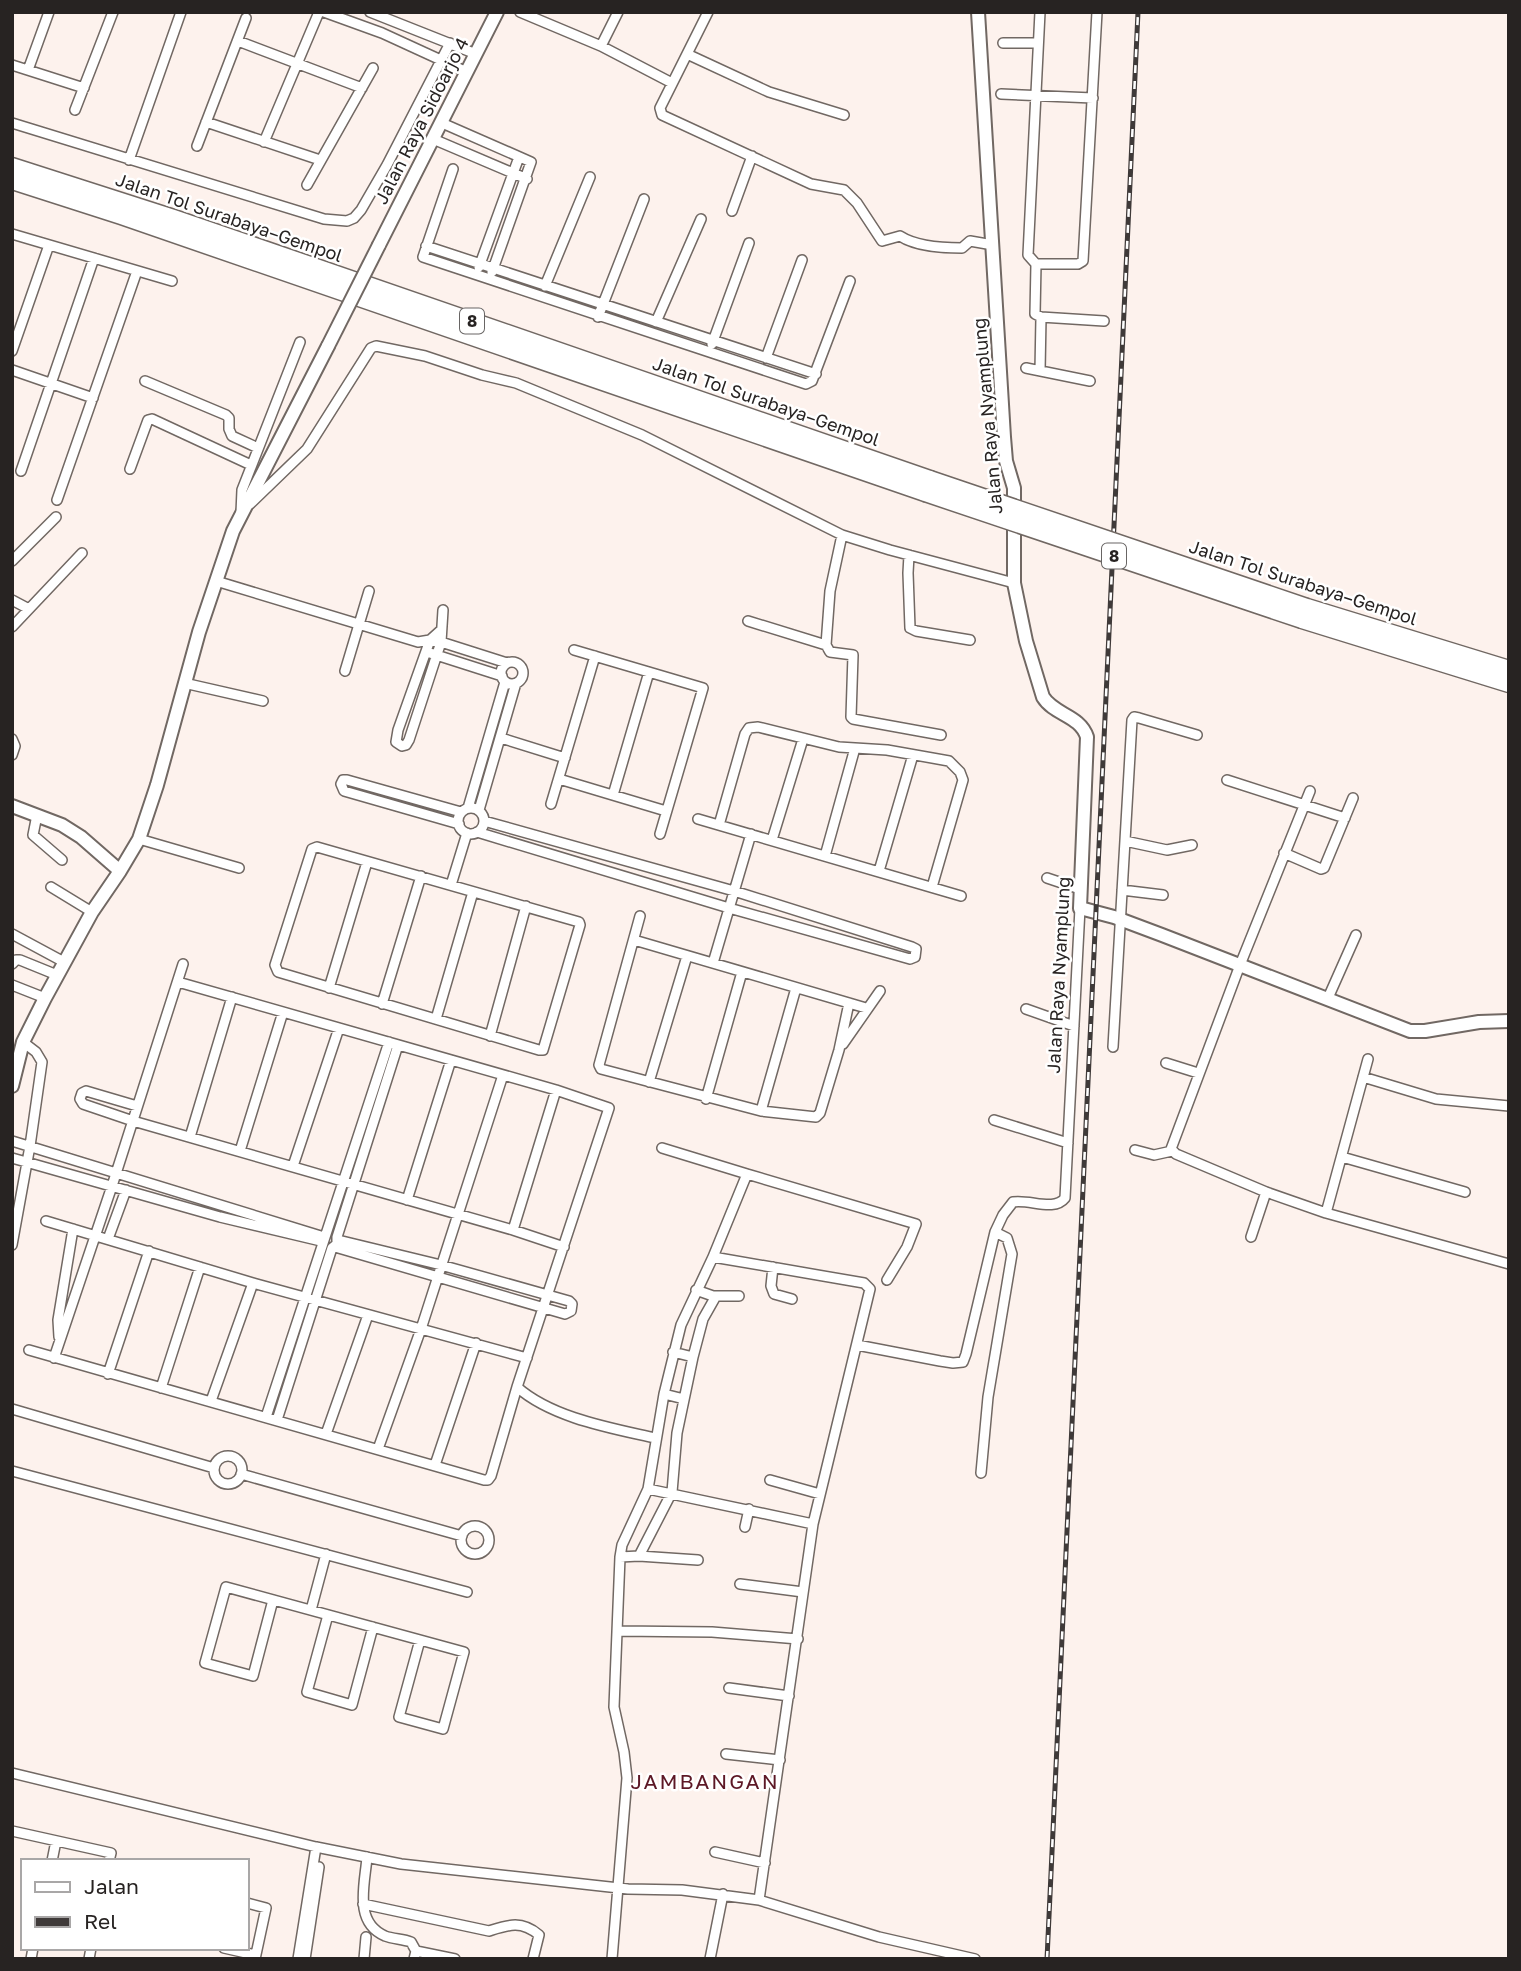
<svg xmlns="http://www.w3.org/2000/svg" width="1521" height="1971" viewBox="0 0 1521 1971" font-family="'Golos Text',sans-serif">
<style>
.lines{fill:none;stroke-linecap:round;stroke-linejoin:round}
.street-casing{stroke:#716863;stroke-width:12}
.secondary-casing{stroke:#716863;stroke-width:16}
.highway-casing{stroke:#716863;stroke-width:19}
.street{stroke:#fff;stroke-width:9}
.secondary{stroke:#fff;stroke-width:12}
.highway{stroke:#fff;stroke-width:16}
.rail-casing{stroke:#3f3a39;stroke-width:5}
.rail{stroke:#fff;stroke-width:2.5;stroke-dasharray:8;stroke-linecap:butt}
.secondary-bridge-casing{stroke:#716863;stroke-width:16;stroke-linecap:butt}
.highway-bridge-casing{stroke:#716863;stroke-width:19;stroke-linecap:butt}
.secondary-bridge{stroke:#fff;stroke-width:12}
.highway-bridge{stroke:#fff;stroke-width:16}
.labels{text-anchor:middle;stroke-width:5;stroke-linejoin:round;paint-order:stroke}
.shield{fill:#fff;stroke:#686564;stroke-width:2}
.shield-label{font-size:16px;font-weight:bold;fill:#272322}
.street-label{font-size:18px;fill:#272322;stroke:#fff}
.quarter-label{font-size:21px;letter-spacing:2px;fill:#5d1826;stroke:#fff}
</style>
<rect width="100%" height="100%" fill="#fdf2ed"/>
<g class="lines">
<defs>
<path id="street" d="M324 12 382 33 467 72
M370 12 476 54
M520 12 601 46 672 83
M708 12 660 108 662 115 811 184 844 190 857 203 882 241 900 236C917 247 943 248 962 248L970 241 993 245
M1040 12 1028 255 1036 264 1035 314 1041 317 1040 371
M238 41 362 88
M1003 43H1038
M601 46 618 12
M687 54 769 92 844 115
M12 65 84 88
M28 70 49 12
M1001 94 1093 98
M75 110 113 12
M206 122 320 160
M12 123 324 219 347 221 354 218 361 210 387 165 450 43
M442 123 531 162 492 272
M433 139 527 179
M264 142 319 12
M197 146 246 18
M129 160 181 12
M453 169 423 257 806 384 812 381 850 281
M307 185 373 68
M732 211 752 156
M12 234 172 281
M426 246 816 374
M1036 264H1078L1083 261 1097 12
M479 267 519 157
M545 286 590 177
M598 317 644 199
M1041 317 1104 321
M656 322 701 219
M712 344 749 243
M12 351 49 245
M766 358 802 260
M1026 368 1090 381
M12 370 93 398
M145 381 226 415 229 418V429L232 436 258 448
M130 469 148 420 152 419 251 465
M21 471 94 258
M57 500 137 271
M250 504 307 449 371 348 376 346 425 356 482 375 516 383 642 435 842 535 890 550 1014 583
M241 513 242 490 300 342
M909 555 908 573 910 628 916 631 970 640
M12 561 56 517
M216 581 418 642 430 640 441 642 507 663
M12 600 29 609
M748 621 826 645 830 652 853 655 851 717 853 719 941 735
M12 627 82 553
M440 631 430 640 398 730 396 742 402 746 406 745 409 740 441 642 443 610
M826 645 830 591 842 535
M574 650 703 688 660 834
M430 653 502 676
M501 673a11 11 0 1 1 22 0a11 11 0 1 1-22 0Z
M345 671 369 591
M184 683 263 701
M501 738 565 758
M12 739 15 746 12 755
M559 779 666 811
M1227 780 1345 818
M1310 791 1240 965 1171 1149 1176 1154 1266 1192 1326 1213 1509 1264
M613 795 649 672
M551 804 595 656
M468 808 505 682
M458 821a13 13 0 1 1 26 0a13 13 0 1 1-26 0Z
M479 810 516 683
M37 815 33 835 62 860
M698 819 961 896
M459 824 344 791 341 784 343 780H347L461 812
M719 825 745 734 749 728 758 727 839 747 887 750 949 761 960 772 963 780 932 887
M477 832 729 908 910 959 915 957 916 949 912 947 734 891 484 821
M139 839 239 868
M772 840 803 739
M1125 841 1167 850 1192 845
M317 847 579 922 580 925 543 1050H539L278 972 275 965 312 849Z
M1284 853 1321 869 1324 868 1353 798
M825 856 855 748
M879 871 913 755
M1047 878 1080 889
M451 885 467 833
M51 887 92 912
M1122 890 1163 895
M640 916 599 1065 601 1069 761 1111 816 1117 820 1113 839 1050 849 1003
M12 934 64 962
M634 940 866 1008
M713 963 751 834
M12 964 16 960H20L57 975
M12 985 45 998
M329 988 367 862
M1328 998 1356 935
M382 1004 421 876
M1026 1009 1074 1026
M436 1019 473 892
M490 1036 526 906
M843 1044 880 991
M1113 1047 1132 720 1134 717 1139 718 1197 735
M1166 1063 1198 1073
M1363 1077 1436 1099 1509 1106
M649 1082 687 956
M706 1099 742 972
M137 1106 86 1091 82 1093 80 1099 83 1104 133 1121 513 1230 564 1247
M761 1111 796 988
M994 1120 1068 1143
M190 1137 232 997
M12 1141 324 1237
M662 1148 747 1174
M1135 1150 1154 1155 1172 1151
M240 1151 283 1012
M1342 1157 1465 1192
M12 1158 220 1217 321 1241
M293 1166 339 1028
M407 1200 451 1060
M1326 1213 1368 1059
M46 1221 253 1283 527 1358
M513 1230 556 1090
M1251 1237 1266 1192
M108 1239 126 1190
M12 1245 30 1146 42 1062 36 1052 23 1042
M335 1247 565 1314 571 1311 572 1304 569 1301 441 1265 338 1240
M713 1257 747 1174 916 1224 907 1247 887 1280
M773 1267 771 1286 774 1294 792 1299
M696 1290 713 1296H739
M59 1337 58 1320 73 1229
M857 1345 940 1361 953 1363 963 1362 966 1354 995 1232 1003 1215 1013 1202C1030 1199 1054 1212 1065 1198L1080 908
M29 1350 484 1480H488L491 1476 517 1387 609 1108 556 1090 178 982
M673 1352 693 1357
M54 1358 112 1186 183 964
M108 1374 149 1251
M517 1387C552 1418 611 1428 655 1438
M161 1388 200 1267
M664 1394 684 1399
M211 1401 253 1283
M12 1409 214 1468
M266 1417 389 1042
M277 1420 332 1248 337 1244V1237L398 1045
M326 1434 368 1315
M378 1449 421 1329 503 1075
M214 1470a14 14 0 1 1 28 0a14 14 0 1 1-28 0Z
M435 1465 476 1343
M12 1471 467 1592
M981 1473 988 1397 1012 1254 1007 1238 995 1232
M241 1474 462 1536
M770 1480 820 1494
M648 1489 813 1524
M461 1540a14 14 0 1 1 28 0a14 14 0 1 1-28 0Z
M745 1527 749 1509
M639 1556 672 1492 677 1433 693 1357 703 1319 716 1296
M620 1557 639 1556 698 1560
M740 1584 803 1592
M273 1600 253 1676 205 1663 226 1587 464 1652 443 1729 399 1717 420 1640
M311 1610 326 1554
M328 1615 307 1692 352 1705 373 1627
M618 1631 712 1632 798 1639
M729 1688 789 1696
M726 1754 780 1760
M12 1773 316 1847 401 1864 628 1889 682 1890 759 1900 879 1937 975 1959
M12 1831 111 1853 109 1861
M715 1852 765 1863
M367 1857C365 1884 353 1922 385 1936 393 1939 403 1939 411 1942L416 1951 414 1959
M52 1861 56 1841
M247 1903 266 1908 255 1959
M363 1904 489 1931C508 1925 521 1920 539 1935L533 1959
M224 1948 255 1955
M416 1951 455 1959
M31 1959 33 1948
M89 1959 91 1948
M298 1959 316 1847
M305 1959 319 1867
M364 1959 366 1937
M612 1959 627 1778 624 1752 614 1707 620 1557 622 1545 648 1489 664 1394 681 1325 713 1257 864 1283 870 1289 813 1524 759 1900
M710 1959 723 1894"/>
<path id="secondary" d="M978 12 1004 437 1006 461 1014 488V583L1026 641 1043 697C1054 715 1080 715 1087 737L1080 908 1114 917 1162 935 1410 1031H1425L1479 1022 1509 1021
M379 245 497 12
M12 806 62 825 81 837 120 871
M12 1086 23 1042 45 998 92 912 120 871 139 839 157 785 199 632 233 531 328 346"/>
<path id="highway" d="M12 166 174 218 930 479
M12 181 121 216 925 493
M1307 607 1509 669
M1302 620 1509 684"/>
</defs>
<use href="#street" class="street-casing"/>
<use href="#secondary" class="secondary-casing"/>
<use href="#highway" class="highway-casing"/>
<use href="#street" class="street"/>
<use href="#secondary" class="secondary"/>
<use href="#highway" class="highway"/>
<defs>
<path id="rail" d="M1047 1959 1138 12"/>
</defs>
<use href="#rail" class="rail-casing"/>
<use href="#rail" class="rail"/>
<defs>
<path id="secondary-bridge" d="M328 346 379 245"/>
<path id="highway-bridge" d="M930 479 1307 607
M925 493 1302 620"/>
</defs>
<use href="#secondary-bridge" class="secondary-bridge-casing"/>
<use href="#highway-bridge" class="highway-bridge-casing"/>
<use href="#secondary-bridge" class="secondary-bridge"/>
<use href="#highway-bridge" class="highway-bridge"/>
</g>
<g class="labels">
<g class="shield">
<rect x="460" y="308.5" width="24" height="25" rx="5"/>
<rect x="1102" y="543.5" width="24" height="25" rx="5"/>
</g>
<g class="shield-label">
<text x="472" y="327">8</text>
<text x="1114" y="562">8</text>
</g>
<g class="street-label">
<text transform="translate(422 121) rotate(-63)" y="6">Jalan Raya Sidoarjo 4</text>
<text transform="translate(229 218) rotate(19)" y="6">Jalan Tol Surabaya–Gempol</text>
<text transform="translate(766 402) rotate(19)" y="6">Jalan Tol Surabaya–Gempol</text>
<text transform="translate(988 416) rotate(-95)" y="6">Jalan Raya Nyamplung</text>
<text transform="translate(1303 583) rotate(18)" y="6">Jalan Tol Surabaya–Gempol</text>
<text transform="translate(1059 975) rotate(-87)" y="6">Jalan Raya Nyamplung</text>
</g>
<g class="quarter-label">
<text x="705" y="1789">JAMBANGAN</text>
</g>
</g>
<rect width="1521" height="1971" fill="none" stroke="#272322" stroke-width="28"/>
<rect x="21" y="1859" width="228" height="91" fill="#ffffff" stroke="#a9a7a7" stroke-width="2"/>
<rect x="35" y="1882" width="35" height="10" fill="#ffffff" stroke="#a9a7a7" stroke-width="2"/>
<text x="84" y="1894" font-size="21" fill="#272322">Jalan</text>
<rect x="35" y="1917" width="35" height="10" fill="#3f3a39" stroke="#a9a7a7" stroke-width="2"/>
<text x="84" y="1929" font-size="21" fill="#272322">Rel</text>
</svg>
